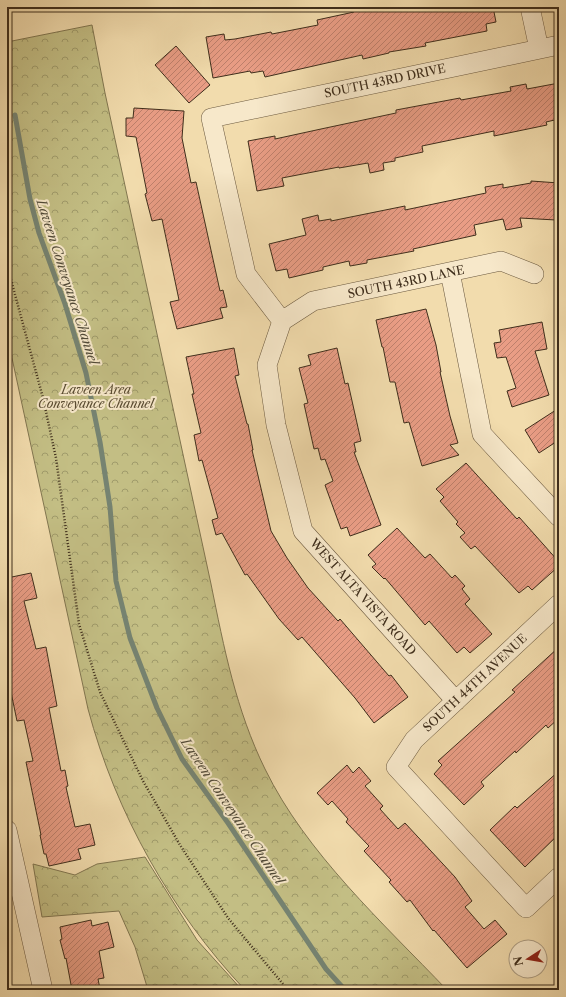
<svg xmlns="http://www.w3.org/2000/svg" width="566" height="997" viewBox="0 0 566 997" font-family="'Libre Caslon Text',serif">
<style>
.park{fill:url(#park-crowns);stroke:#817650}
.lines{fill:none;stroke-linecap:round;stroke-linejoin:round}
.stream{stroke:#768371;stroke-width:5}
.building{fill:url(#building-hatch);stroke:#3f2e1c}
.street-casing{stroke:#6c5a40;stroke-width:20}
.path{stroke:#3f2e1c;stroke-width:2.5;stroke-dasharray:1 2;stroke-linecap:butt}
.street{stroke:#f7e8ca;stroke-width:19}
.labels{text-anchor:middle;stroke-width:4;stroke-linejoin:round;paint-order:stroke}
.street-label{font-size:12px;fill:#3f2e1c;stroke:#f7e8ca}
.park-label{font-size:12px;font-style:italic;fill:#594b31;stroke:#f7e8ca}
.water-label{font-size:13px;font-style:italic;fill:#514a38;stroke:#f7e8ca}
</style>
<defs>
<pattern id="park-crowns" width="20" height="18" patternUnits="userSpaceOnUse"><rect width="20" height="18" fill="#c3be84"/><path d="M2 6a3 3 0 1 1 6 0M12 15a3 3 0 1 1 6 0" fill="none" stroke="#a09b6b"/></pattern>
<pattern id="building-hatch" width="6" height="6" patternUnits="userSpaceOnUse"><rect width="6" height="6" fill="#e99d85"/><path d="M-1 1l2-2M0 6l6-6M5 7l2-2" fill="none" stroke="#be806c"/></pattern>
</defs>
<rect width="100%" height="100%" fill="#f2dcad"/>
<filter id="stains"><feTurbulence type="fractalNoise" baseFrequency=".005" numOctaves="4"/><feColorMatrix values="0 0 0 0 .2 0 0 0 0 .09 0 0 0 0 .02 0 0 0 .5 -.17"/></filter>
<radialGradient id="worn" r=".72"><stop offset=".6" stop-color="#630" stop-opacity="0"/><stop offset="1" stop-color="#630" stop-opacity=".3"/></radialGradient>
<path class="park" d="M92 25 105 93 211 584C224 648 236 710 265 769 306 853 383 923 447 990H245C171 911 116 814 88 709L7 335V42Z
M145 857 197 940 242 990H148L135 947 119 911 42 917 33 864 75 875 97 864Z"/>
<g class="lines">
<path class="stream" d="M15 115 30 199 39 233 65 304 86 373 100 442 110 507 116 581 130 638 157 708 182 759 228 823 326 969 345 990"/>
</g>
<path class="building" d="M353 7H493L496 22 486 24 487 31 425 43 426 46 389 52V53L363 59 362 55 265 77 263 71 251 73 250 71 213 78 206 37 224 34 225 40 235 39 271 32 272 34 318 25 317 20 354 12Z
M176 46 210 85 189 103 155 65Z
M559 83V119L546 122 547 125 494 136V131L422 146 423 152 395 158V161L383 163 384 170 370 173 368 163 339 168V167L282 178 284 186 257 191 248 141 275 136V139L321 129 396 113V110L460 98 461 100 511 91 510 87 526 84 527 89Z
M134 108 184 111 182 138 191 183 196 182 220 291 223 290 227 307 220 308 223 318 177 329 170 302 179 300 162 219 152 221 145 194 147 193 136 137 126 136V118H133Z
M531 181 559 183 556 220 520 218 522 227 506 230 503 219 474 225 476 235 413 249 414 251 367 260V263L350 266 349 261 323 267V270L289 278 287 269 276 271 269 244 306 235 302 219 318 215 319 221 331 219V221L405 206V210L486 193 485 187 503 184V188L531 183Z
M426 309 436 345 441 372H440L450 416 458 443 450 445 459 455 422 466 409 422 404 423 395 382H390L383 347H382L376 320Z
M542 322 547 349 535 351 549 395 512 407 507 391 516 388 506 357 497 358 494 343 501 342 499 330Z
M234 348 239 375 235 376 247 424H248L253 450H252L271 531 287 558 308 588 338 621 340 619 389 676 391 675 408 697 374 723 355 698 302 637 298 640 279 619 247 574 245 575 222 533 216 535 212 520 218 518 202 460 199 461 194 435 201 433 192 394H194L186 357Z
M337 348 345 384 348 383 361 441 354 443 356 452H354L381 525 350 536 347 527 341 529 325 485 333 481 325 459 321 460 318 448 314 449 304 404 308 403 299 368 311 365 308 355Z
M559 408V440L539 453 525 430Z
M466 463 517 519 519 517 559 562V566L532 590 528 586 519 593 475 546 471 549 460 537 465 533 456 524 458 522 440 501 444 497 436 489Z
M397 528 425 558 430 554 452 578 455 575 465 586 462 589 470 599 465 604 492 634 470 653 464 647 457 653 429 621 425 625 385 578 384 579 372 567 376 564 368 555Z
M31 573 37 598 24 601 36 649 46 647 57 706 49 708 61 771 65 770 68 786 66 787 75 827 90 824 95 845 78 849 81 859 49 866 46 854H44L40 835H41L26 762 33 761 24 720 17 721 7 673V578Z
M559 647V718L548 728 546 725 516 753 515 751 481 782 484 786 464 805 434 774 442 765 438 761 515 692 512 690Z
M347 765 353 773 359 767 371 781 365 786 383 806 380 809 398 829 405 823 455 877 472 901 465 907 484 929 495 920 507 934 467 968 434 930 433 931 410 900 407 902 389 882 391 880 364 851 369 846 346 822 348 819 332 801 328 805 317 793Z
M559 771V834L525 867 490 830 515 806 517 808Z
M91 920 92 926 108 922 114 947 99 951 104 978 98 979 100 989 92 990H72L66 958 65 959 60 940 62 939 60 927Z"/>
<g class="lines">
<defs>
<path id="street" d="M530 7 539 49
M450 272 482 434 559 517
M282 321 313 301 501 261 534 274
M559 604 414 740 396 767 526 908 559 877
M456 701 303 531 276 425 267 365 282 321 246 274 211 118 559 45
M7 830 43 990"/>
</defs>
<use href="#street" class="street-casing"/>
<path class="path" d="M7 265 43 398 56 458 79 624 100 692 143 781 180 845 228 918 288 990"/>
<use href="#street" class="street"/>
</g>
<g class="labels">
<g class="street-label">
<text transform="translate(385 81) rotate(-12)" y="4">SOUTH 43RD DRIVE</text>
<text transform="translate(406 282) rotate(-12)" y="4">SOUTH 43RD LANE</text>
<text transform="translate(363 597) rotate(48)" y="4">WEST ALTA VISTA ROAD</text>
<text transform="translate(475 683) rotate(-43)" y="4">SOUTH 44TH AVENUE</text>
</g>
<g class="park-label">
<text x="96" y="394">Laveen Area<tspan x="96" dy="14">Conveyance Channel</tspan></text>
</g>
<g class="water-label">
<text transform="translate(68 282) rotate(72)" y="5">Laveen Conveyance Channel</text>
<text transform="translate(233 811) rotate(56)" y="5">Laveen Conveyance Channel</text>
</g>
</g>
<rect width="566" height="997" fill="none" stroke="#f2dcad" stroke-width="24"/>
<rect x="8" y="8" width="550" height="981" fill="none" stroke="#3f2e1c" stroke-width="2"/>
<rect x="12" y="12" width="542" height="973" fill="none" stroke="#3f2e1c"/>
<g transform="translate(528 959) rotate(258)"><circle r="19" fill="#f7e8ca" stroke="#ad9e84"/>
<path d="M0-3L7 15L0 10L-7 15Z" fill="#8f2418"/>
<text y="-6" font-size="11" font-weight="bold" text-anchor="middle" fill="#3f2e1c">N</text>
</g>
<rect width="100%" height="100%" filter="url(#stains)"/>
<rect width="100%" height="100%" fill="url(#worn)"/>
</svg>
